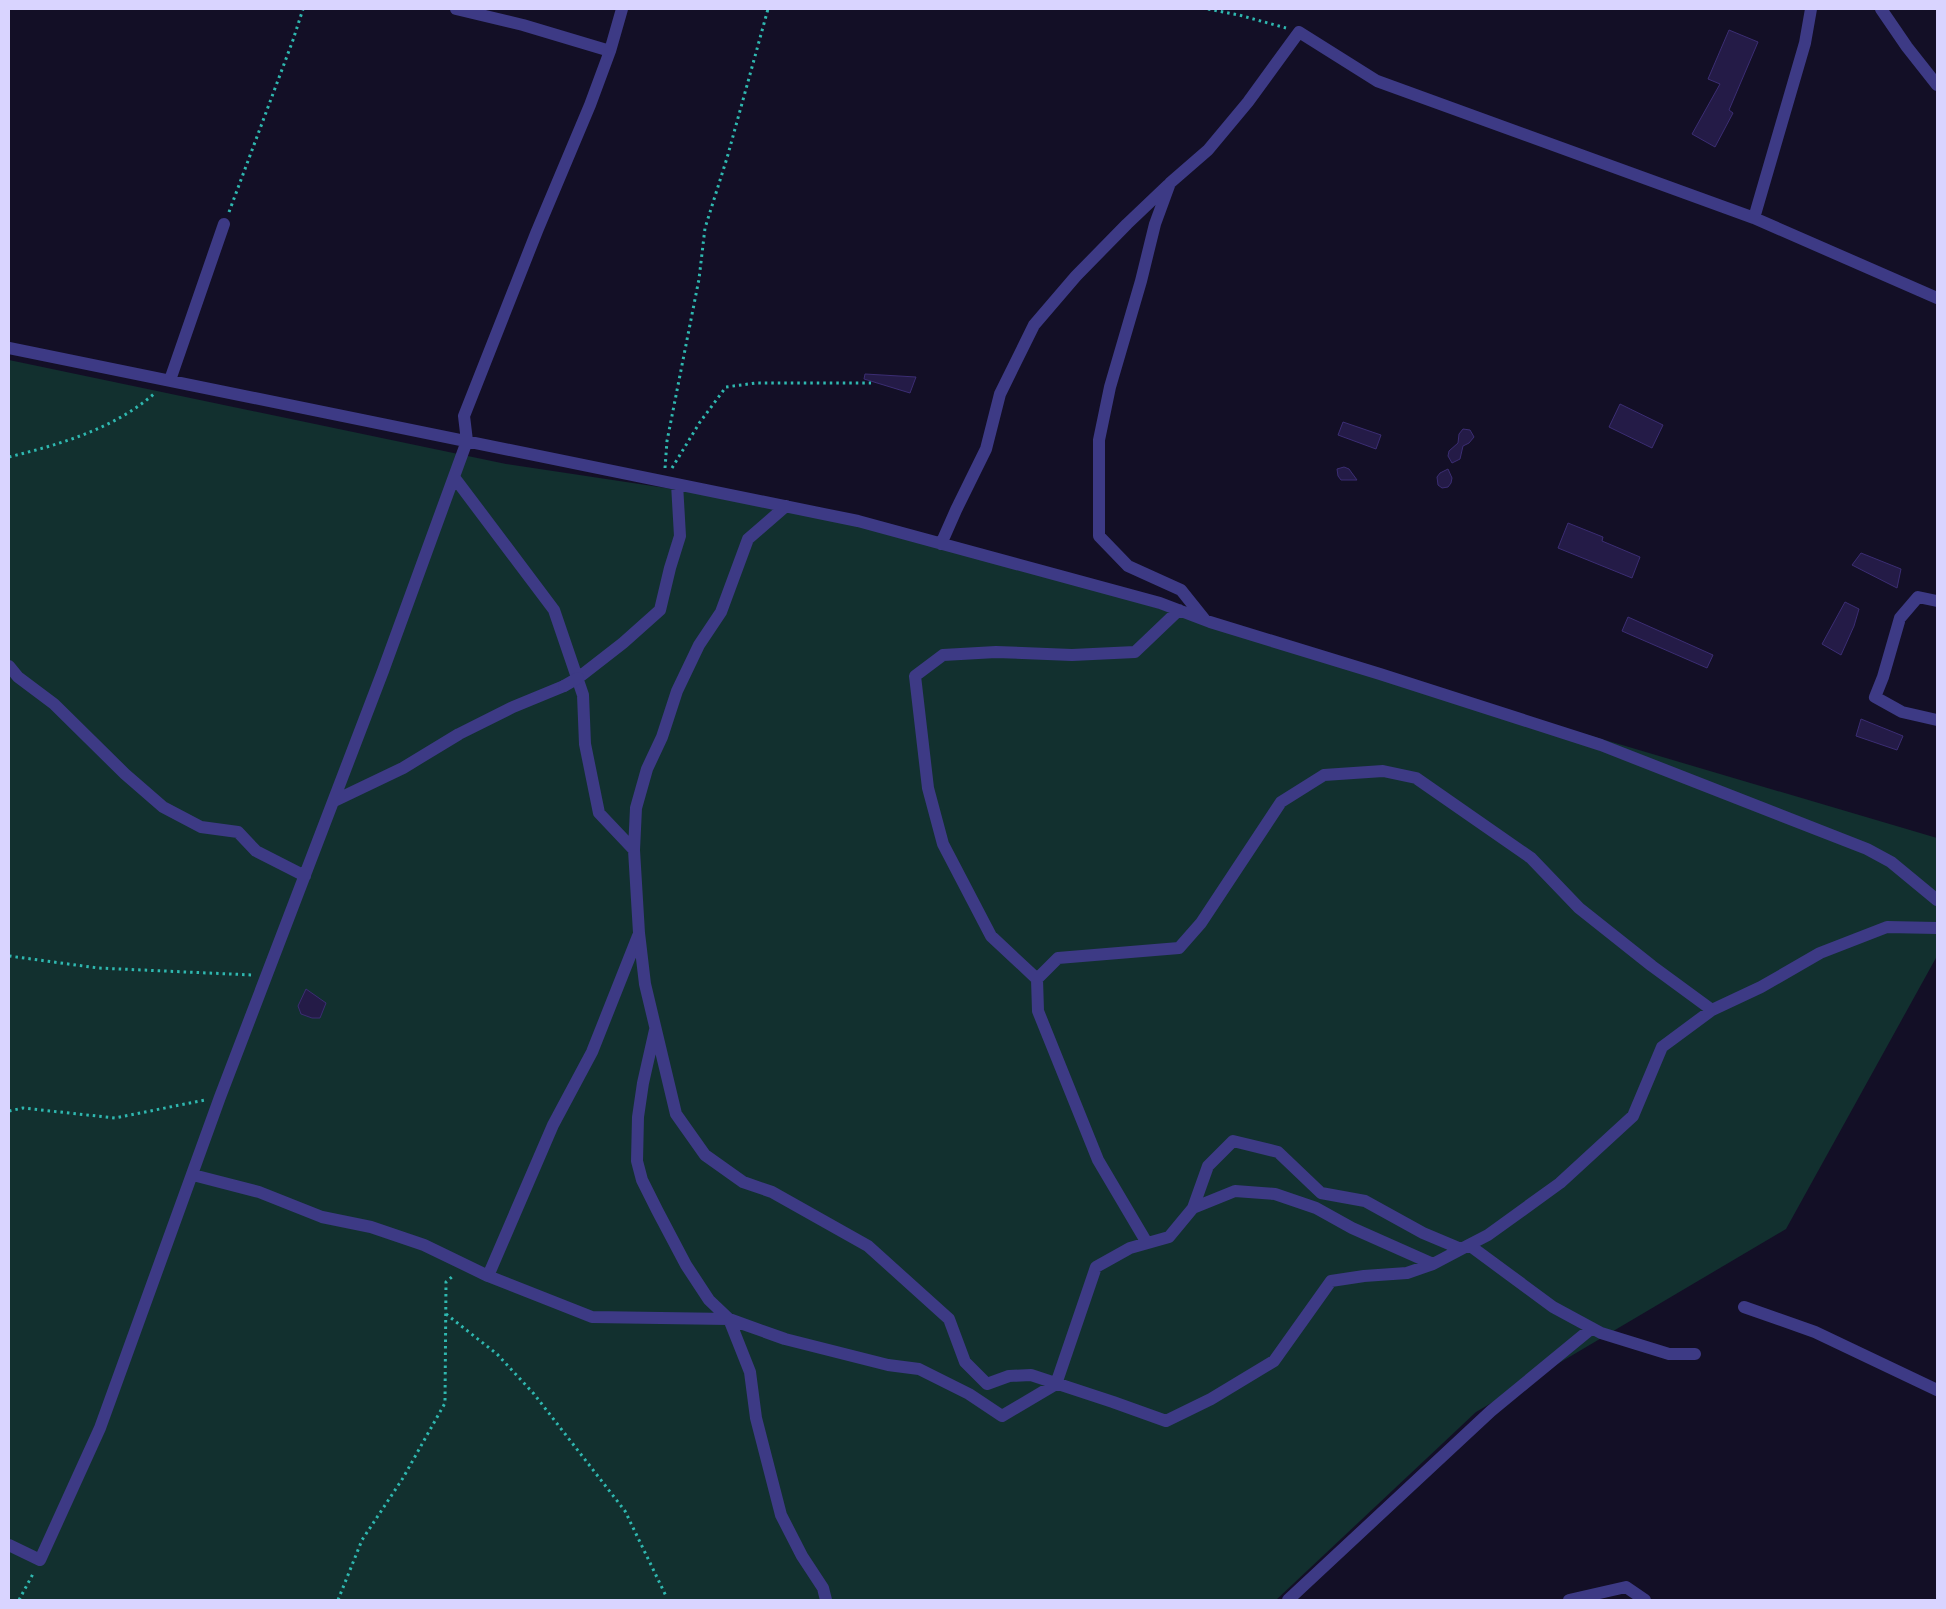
<svg xmlns="http://www.w3.org/2000/svg" width="1946" height="1609" viewBox="0 0 1946 1609" font-family="'Nunito Sans',sans-serif">
<style>
.green{fill:#12302f}
.building{fill:#241b47;stroke:#3b2d73}
.lines{fill:none;stroke-linecap:round;stroke-linejoin:round}
.path{stroke:#2fb8b0;stroke-width:3;stroke-dasharray:2.5 4;stroke-linecap:butt}
.minor{stroke:#3d3a85;stroke-width:12}
.minor-bridge{stroke:#3d3a85;stroke-width:12}
</style>
<rect width="100%" height="100%" fill="#130f26"/>
<path class="green" d="M9 360 506 464 786 506 1100 591 1937 838V956L1786 1229 1476 1412 1276 1600H9Z"/>
<path class="building" d="M1729 30 1758 42 1729 110 1733 113 1715 147 1692 134 1720 84 1708 79Z
M865 374 916 377 910 393 864 379Z
M1620 404 1663 425 1652 448 1609 427Z
M1343 422 1381 435 1376 449 1338 435Z
M1463 429 1470 430 1474 437 1469 443 1463 446 1460 459 1452 463 1448 456 1449 451 1458 443 1459 434Z
M1344 467 1349 469 1357 480H1341L1338 476 1337 469Z
M1448 469 1452 478 1451 483 1448 487 1442 488 1438 485 1437 477 1440 473Z
M1568 523 1603 537 1602 541 1640 557 1632 578 1558 548Z
M1861 553 1901 569 1897 588 1852 565Z
M1845 602 1859 609 1854 626 1841 655 1822 644Z
M1628 617 1713 655 1707 668 1622 631Z
M1861 719 1903 736 1897 750 1856 736Z
M306 989 326 1003 320 1018H312L301 1014 298 1006Z"/>
<g class="lines">
<path class="path" d="M1208 9 1239 15 1286 28
M229 212 293 40 303 9
M9 457C61 444 114 429 155 393
M665 468 667 441 699 279 705 228 727 158 768 9
M672 468 700 422 726 387 756 383H871
M9 956 98 968 252 975
M9 1111 23 1108 115 1118 205 1100
M446 1314 497 1354 534 1394 625 1511 666 1596
M19 1600 34 1572
M338 1600 362 1540 403 1478 445 1403 446 1282 454 1275"/>
<path class="minor" d="M1881 9 1907 47 1937 85
M610 51 622 9
M1754 218 1805 43 1811 9
M9 348 858 521 1160 603 1210 622 1380 674 1601 745 1867 849 1891 862 1937 900
M170 380 224 224
M454 477 554 610 583 695 585 744 599 813 634 850 639 933 645 984 676 1114 705 1155 743 1182 772 1192 868 1246 949 1319 965 1362 987 1384 1009 1376 1031 1375 1113 1402 1166 1421 1211 1399 1274 1361 1331 1281 1364 1276 1407 1273 1433 1264
M941 544 956 510 986 449 1000 394 1034 325 1076 276 1127 224 1168 185
M1937 601 1918 597 1900 618 1883 677 1875 697 1902 712 1937 720
M1205 620 1181 590 1128 566 1099 536V440L1110 387 1141 281 1155 224 1170 183 1208 150 1248 102 1299 32 1377 81 1754 218 1937 298
M9 666 18 677 54 704 125 774 163 807 201 827 238 832 256 851 305 876
M578 678 623 643 660 610 670 568 680 536 677 484
M334 801 403 768 459 734 513 707 564 686
M634 850 636 808 647 769 662 737 677 691 699 645 721 612 748 539 786 506
M1037 979 991 936 943 844 928 788 915 676 943 655 996 652 1072 655 1135 652 1179 610
M655 1030 643 1083 638 1117 637 1161 642 1180 657 1210 686 1265 709 1300 729 1319 785 1339 888 1365 919 1369 969 1394 1002 1416 1056 1384 1096 1267 1130 1248 1169 1237 1193 1208 1208 1166 1233 1141 1278 1152 1321 1193 1365 1201 1423 1233 1461 1249 1488 1235 1560 1183 1633 1116 1662 1047 1712 1010 1761 987 1820 953 1887 927 1937 928
M193 1175 259 1192 322 1217 371 1227 424 1245 488 1276 592 1317 729 1319 750 1372 756 1418 781 1515 802 1556 823 1588 826 1600
M1193 1208 1235 1191 1275 1194 1316 1208 1352 1228 1433 1264 1469 1245 1553 1307 1601 1333 1669 1354H1695
M1147 1243 1098 1160 1038 1011 1037 979 1058 958 1179 948 1201 923 1281 802 1324 775 1383 771 1416 778 1531 858 1579 908 1652 966 1712 1010
M488 1276 553 1125 592 1052 638 936
M1744 1307 1815 1332 1937 1390
M9 1545 40 1560 100 1428 220 1097 383 671 467 441 464 416 537 231 590 105 610 51 523 25 456 9
M1288 1600 1491 1411 1592 1328
M1569 1600 1626 1587 1645 1600"/>
<path class="minor-bridge" d="M564 686 578 678"/>
</g>
<rect width="1946" height="1609" fill="none" stroke="#d9d4ff" stroke-width="20"/>
</svg>
